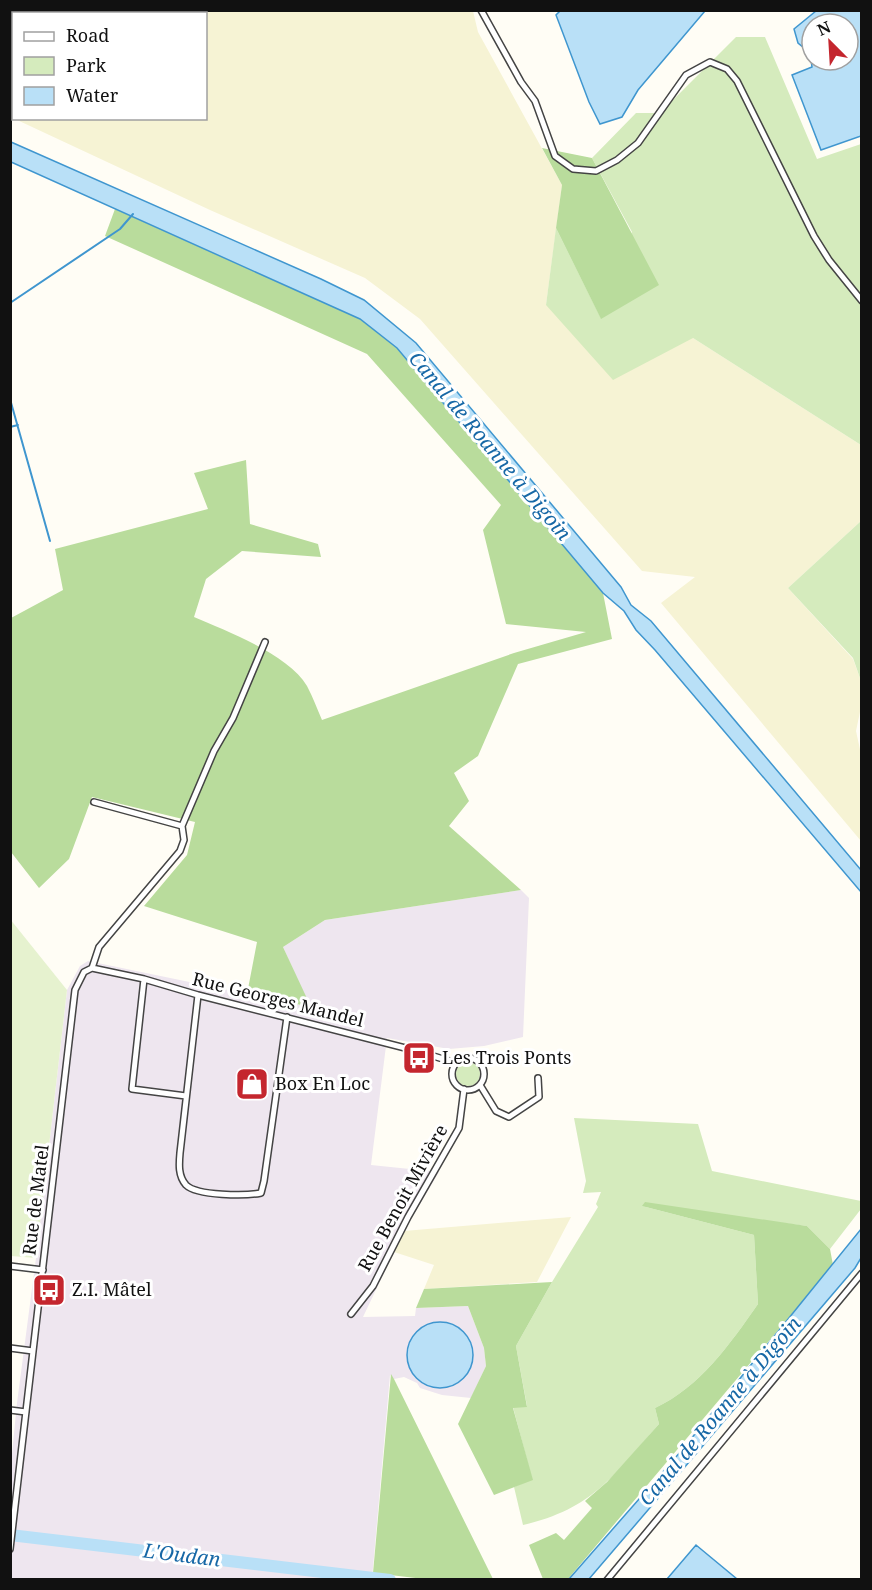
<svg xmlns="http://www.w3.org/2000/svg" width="872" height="1590" viewBox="0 0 872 1590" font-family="'Noto Serif',serif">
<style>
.industrial{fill:#eee6ef}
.farmland{fill:#f6f3d4}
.green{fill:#d5ebbd}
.forest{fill:#b9dc9c}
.pitch{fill:#e6f2cf}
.water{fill:#b9e0f7;stroke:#3f96cf;stroke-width:1.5;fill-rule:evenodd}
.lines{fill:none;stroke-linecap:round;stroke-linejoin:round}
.stream{stroke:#3f96cf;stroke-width:2}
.river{stroke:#b9e0f7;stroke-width:12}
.street-casing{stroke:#444;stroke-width:8}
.street{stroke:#fff;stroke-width:5}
.labels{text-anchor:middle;stroke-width:6;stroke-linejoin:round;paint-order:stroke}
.street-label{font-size:18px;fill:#111;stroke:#fff}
.poi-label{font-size:18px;fill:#111;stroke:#fff;text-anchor:start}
.water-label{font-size:20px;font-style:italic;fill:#1768a6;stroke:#fff}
</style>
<rect width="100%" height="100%" fill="#fffdf5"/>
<path class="industrial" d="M521 890 529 898 523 1037 484 1046 449 1049 387 1038 371 1165 439 1172 404 1231 363 1317 415 1316 416 1308 468 1306 484 1348 486 1366 471 1398 442 1395 420 1388 417 1383 404 1377 394 1379 390 1375 372 1579 11 1580 10 1474 17 1403 36 1258 67 990 80 966 88 961 310 1007 283 947 325 920Z"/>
<path class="farmland" d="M11 11H473L478 32 562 185 546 305 693 338 861 445V521L788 588 853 659 861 681V707L856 731 861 754V841L661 603 695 577 642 571 420 319 365 278 210 210 15 119 206 118V14H14L13 118 11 116Z
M571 1217 537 1282 424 1289 434 1265 394 1252 404 1231Z"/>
<path class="green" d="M736 37H765L817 159 861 144V445L693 338 613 380 546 305 556 228 601 318 632 232 592 158 636 113H660Z
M861 521V681L853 658 788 588Z
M456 1074a12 12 0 1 1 24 0a12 12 0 1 1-24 0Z
M574 1118 698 1124 712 1171 861 1201V1209L830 1249 807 1226 642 1206 754 1235 758 1304C730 1344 700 1387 655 1408L659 1424C614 1475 593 1509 523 1525L514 1487 532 1479 513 1407 527 1406 516 1346 552 1282 598 1207 596 1204 601 1192 583 1193 586 1181Z"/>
<path class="forest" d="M542 148 592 158 659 285 601 319 556 228 562 185Z
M115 209 360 319 397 348 603 593 612 639 518 664 478 756 454 773 469 801 449 826 521 890 325 920 283 947 311 1007 247 994 257 942 144 906 187 855 195 822 92 797 69 859 39 888 11 852V618L63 590 55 549 208 509 194 473 246 460 250 524 318 544 321 557 242 551 206 579 194 617C227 631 289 655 307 686 313 697 317 709 322 720L514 653 586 632 506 624 483 530 501 505 367 354 105 236Z
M645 1202 807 1226 830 1249 833 1265 568 1579H543L529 1545 556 1533 564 1540 592 1508 585 1501 607 1482 659 1424 655 1408C700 1387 730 1344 758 1304L754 1235 642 1206Z
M552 1282 516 1346 527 1407 513 1408 533 1480 494 1495 458 1424 486 1366 484 1348 468 1306 416 1308 424 1289Z
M391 1374 394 1379 493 1579H424L373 1573Z"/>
<path class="pitch" d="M10 919 67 990 36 1258 11 1256Z"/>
<path class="water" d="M848 10 861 11V136L821 150 792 75 812 67 810 53 798 43 794 29 816 11ZM812 24H848V60H812Z
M570 11V10L705 11 638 90 622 117 600 124 589 102 556 15 560 11Z
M11 142 321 279 364 300 416 343 621 587 631 605 651 621 861 870V892L655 650 636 630 624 611 603 593 397 348 360 319 11 162Z
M861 1229V1258L855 1268 589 1579H569L682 1450Z
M407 1355a33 33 0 1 1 66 0a33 33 0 1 1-66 0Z
M696 1545 737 1579H667Z"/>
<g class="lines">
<path class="stream" d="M10 303 120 229 133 214
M10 399 50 541
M10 427 18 425"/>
<path class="river" d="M10 1535 390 1580"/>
<defs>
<path id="street" d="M481 10 521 82 535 101 555 156 573 169 596 171 617 160 638 143 686 75 710 62 727 69 737 81 814 236 829 260 862 301
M94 802 182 826
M92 968 144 979 198 995 417 1051 456 1063
M92 968 99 947 180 851 184 840 182 826 214 751 233 718 265 642
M144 979 132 1089 186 1096
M198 995 180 1153C179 1164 178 1176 186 1185 197 1196 246 1196 261 1193L264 1181 287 1017
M452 1074a16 16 0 1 1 32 0a16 16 0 1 1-32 0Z
M480 1085 496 1111 509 1117 539 1097 538 1078
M10 1266 43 1270
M351 1314 373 1286 408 1217 459 1128 464 1089
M10 1348 33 1351
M10 1410 26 1412
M10 1549 75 990 84 972 92 968
M607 1580 862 1273"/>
</defs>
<use href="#street" class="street-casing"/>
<use href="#street" class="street"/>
</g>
<defs>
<symbol id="bus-square" viewBox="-11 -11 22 22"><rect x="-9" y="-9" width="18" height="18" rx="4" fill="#c4262e" stroke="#fff"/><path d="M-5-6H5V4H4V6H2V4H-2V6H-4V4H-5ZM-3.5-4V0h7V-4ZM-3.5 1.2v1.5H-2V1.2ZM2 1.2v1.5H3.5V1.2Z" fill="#fff"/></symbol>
<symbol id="shop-square" viewBox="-11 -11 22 22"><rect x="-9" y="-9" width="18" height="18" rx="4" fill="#c4262e" stroke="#fff"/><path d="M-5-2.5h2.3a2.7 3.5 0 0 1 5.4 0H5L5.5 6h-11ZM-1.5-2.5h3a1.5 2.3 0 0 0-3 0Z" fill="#fff"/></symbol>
</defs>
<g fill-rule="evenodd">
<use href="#bus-square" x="400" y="1039" width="38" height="38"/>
<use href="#shop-square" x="233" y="1065" width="38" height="38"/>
<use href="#bus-square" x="30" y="1271" width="38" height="38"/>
</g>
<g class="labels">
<g class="street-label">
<text transform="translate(278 1000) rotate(14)" y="6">Rue Georges Mandel</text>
<text transform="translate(403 1198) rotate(-61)" y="6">Rue Benoit Mivière</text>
<text transform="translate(36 1200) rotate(-83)" y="6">Rue de Matel</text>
</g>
<g class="poi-label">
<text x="442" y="1064">Les Trois Ponts</text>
<text x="275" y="1090">Box En Loc</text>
<text x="72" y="1296">Z.I. Mâtel</text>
</g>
<g class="water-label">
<text transform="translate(490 446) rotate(50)" y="7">Canal de Roanne à Digoin</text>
<text transform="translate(720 1411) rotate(-50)" y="7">Canal de Roanne à Digoin</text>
<text transform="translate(182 1555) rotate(7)" y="7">L'Oudan</text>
</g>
</g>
<rect width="872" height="1590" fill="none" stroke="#111111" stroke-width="24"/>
<rect x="12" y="12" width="195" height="108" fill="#ffffff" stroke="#a0a0a0" stroke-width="1.5"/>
<rect x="24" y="32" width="30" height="9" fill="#ffffff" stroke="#a0a0a0" stroke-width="1.5"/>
<text x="66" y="42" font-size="18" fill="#111111">Road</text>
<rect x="24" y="57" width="30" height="18" fill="#d5ebbd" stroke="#a0a0a0" stroke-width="1.5"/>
<text x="66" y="72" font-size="18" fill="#111111">Park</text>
<rect x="24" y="87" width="30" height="18" fill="#b9e0f7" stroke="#a0a0a0" stroke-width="1.5"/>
<text x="66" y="102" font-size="18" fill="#111111">Water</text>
<g transform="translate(830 42) rotate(336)"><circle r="28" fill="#ffffff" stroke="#a0a0a0" stroke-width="1.5"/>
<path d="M0-4.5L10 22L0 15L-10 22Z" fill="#c4262e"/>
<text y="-9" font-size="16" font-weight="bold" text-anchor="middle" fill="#111111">N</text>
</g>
</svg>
